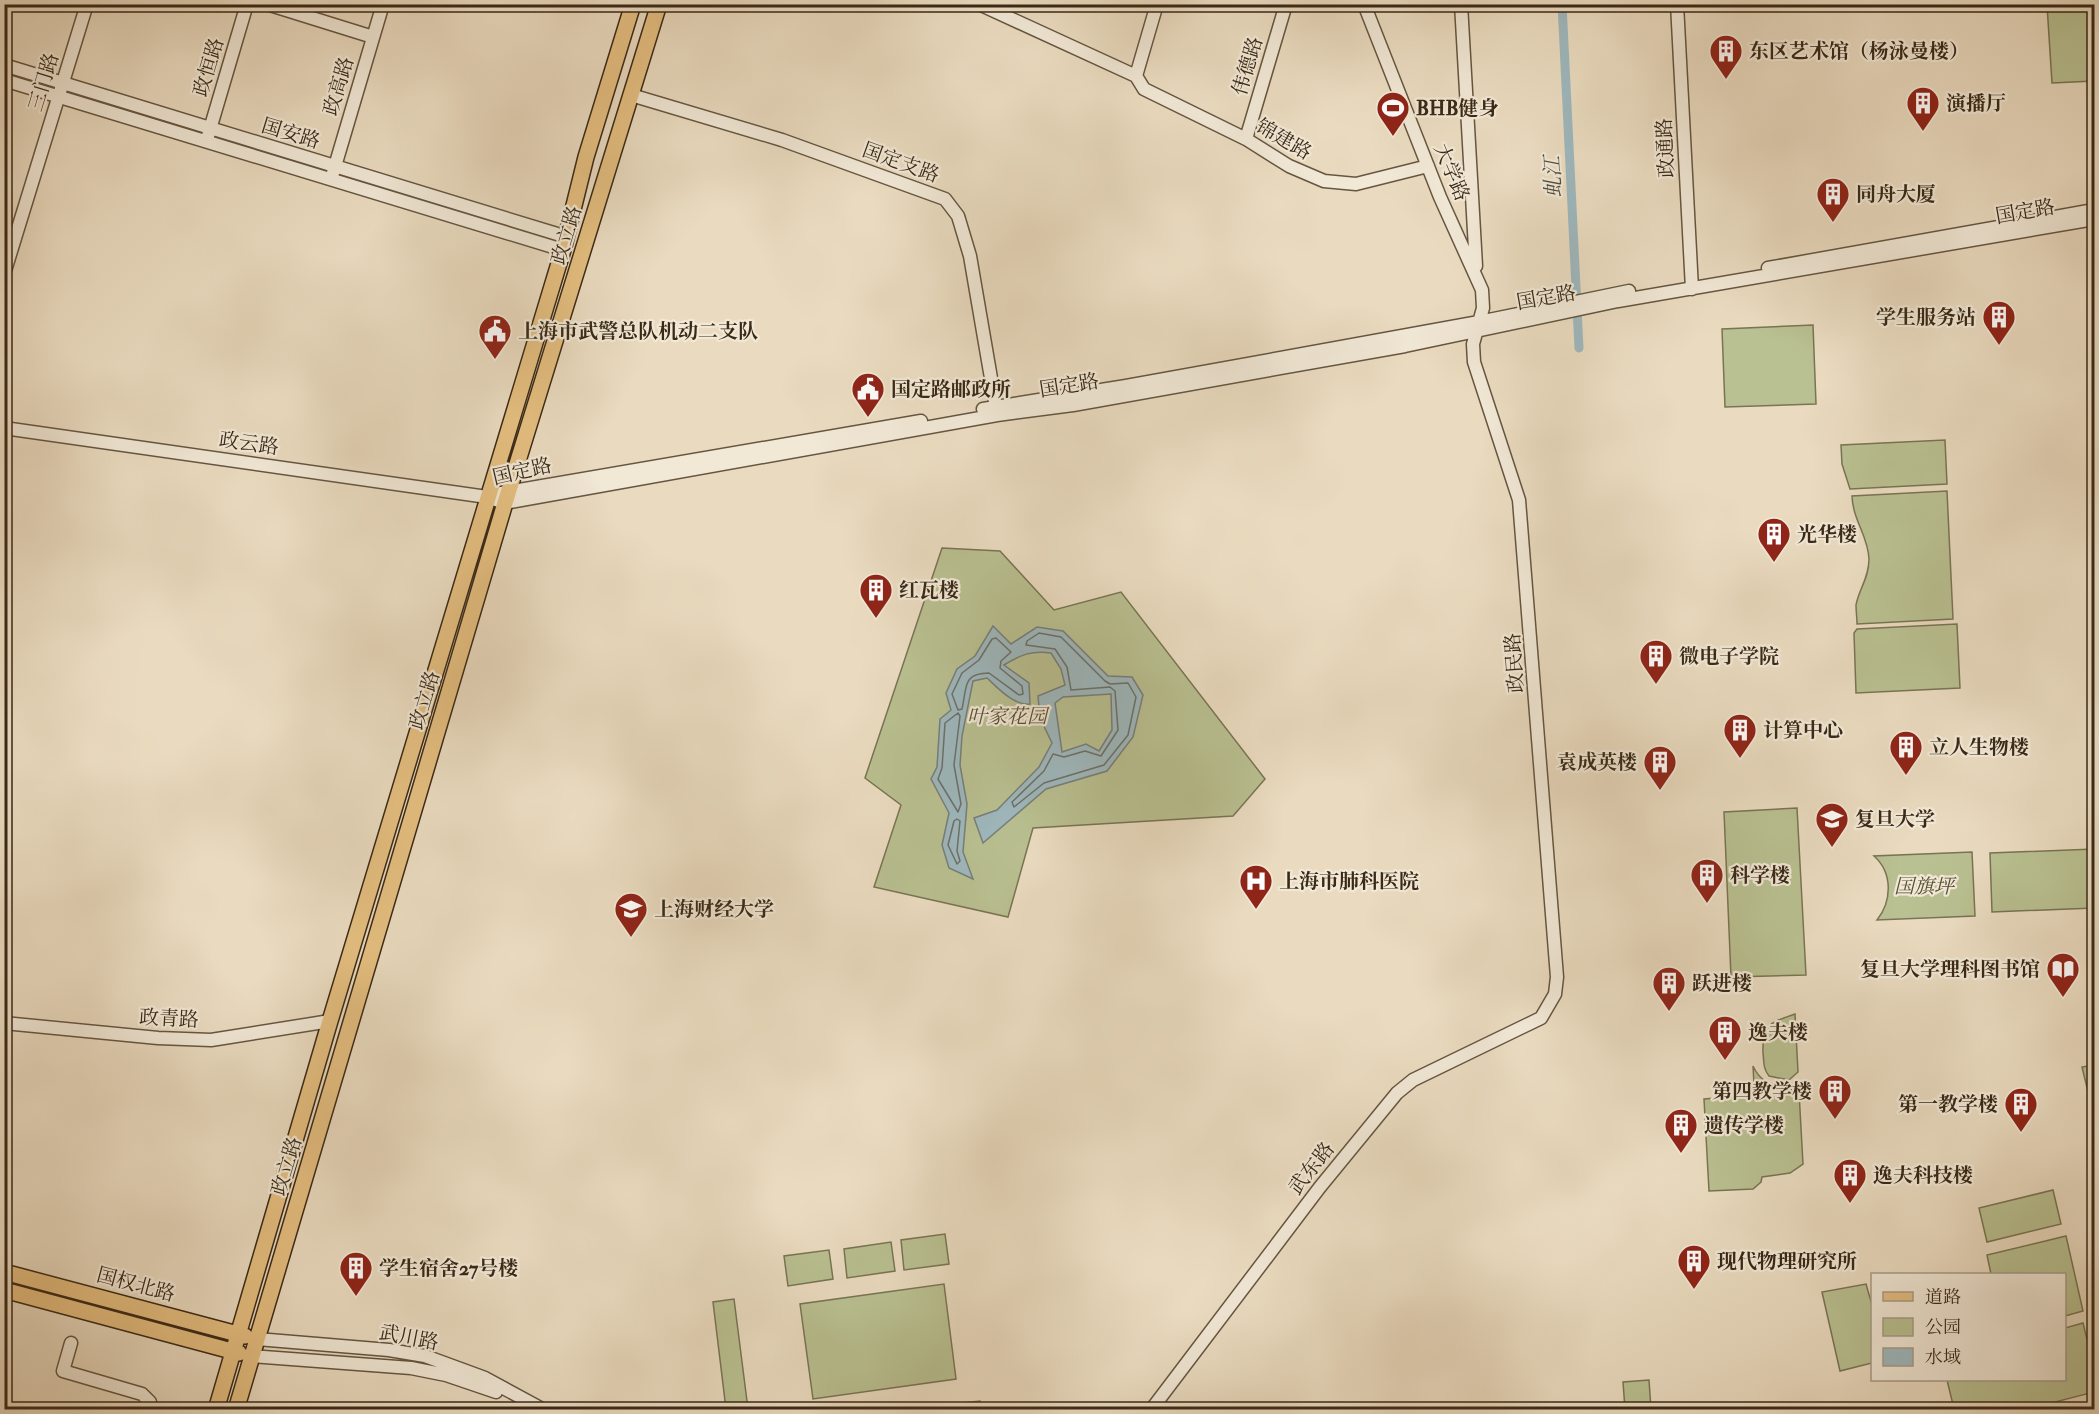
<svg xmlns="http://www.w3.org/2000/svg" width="2099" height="1414" viewBox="0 0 2099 1414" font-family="'IM FELL Double Pica','Noto Serif SC',serif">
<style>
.green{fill:#b9c091;stroke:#797454;stroke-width:1.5}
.water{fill:#9eb8be;stroke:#767f7b;stroke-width:1.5;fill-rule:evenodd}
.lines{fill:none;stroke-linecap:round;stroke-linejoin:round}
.shore{stroke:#6c706a;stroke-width:1.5}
.canal{stroke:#9eb8be;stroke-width:9}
.minor-casing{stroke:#655641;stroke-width:15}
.major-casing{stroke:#392917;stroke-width:18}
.minor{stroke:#f1e8d6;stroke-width:12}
.major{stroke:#e5be80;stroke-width:15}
.labels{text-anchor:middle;stroke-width:4.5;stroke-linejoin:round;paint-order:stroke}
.poi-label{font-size:20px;font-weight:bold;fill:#392917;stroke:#f1e8d6;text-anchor:start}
.street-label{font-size:20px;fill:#392917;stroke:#f1e8d6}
.park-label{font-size:20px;font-style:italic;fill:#594f36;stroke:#f1e8d6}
.water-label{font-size:21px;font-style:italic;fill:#524d41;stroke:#f1e8d6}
</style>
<rect width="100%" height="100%" fill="#eadbc0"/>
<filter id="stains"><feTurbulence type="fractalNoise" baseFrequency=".00333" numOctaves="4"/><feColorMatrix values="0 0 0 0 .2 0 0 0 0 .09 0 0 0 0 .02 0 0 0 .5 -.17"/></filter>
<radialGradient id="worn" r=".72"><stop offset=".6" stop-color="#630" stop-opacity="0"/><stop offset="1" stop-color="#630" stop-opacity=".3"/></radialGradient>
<path class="green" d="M2047 5H2094V81L2052 83Z
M1813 325 1816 404 1725 407 1722 329Z
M1945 440 1947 484 1850 489 1842 464 1841 445Z
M1947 491 1953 619 1857 624C1857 618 1856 611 1856 605 1859 589 1869 578 1869 559 1868 535 1853 521 1852 496Z
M942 548 1000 551 1054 610 1121 592 1265 779 1233 816 1033 828 1008 917 874 887 901 805 865 778Z
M1957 624 1960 688 1856 693 1854 633 1857 629Z
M1797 808 1806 975 1731 977 1724 812Z
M2094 849V908L1992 912 1990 853Z
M1972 852 1975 916 1877 920C1892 901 1893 873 1874 856Z
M1795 1014 1798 1072 1789 1080 1769 1076C1763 1069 1764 1061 1763 1053 1762 1024 1769 1023 1795 1014Z
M2094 1065V1091L2088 1092 2082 1067Z
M1753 1066C1763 1088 1779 1084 1799 1092L1803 1164 1790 1173 1762 1177 1761 1182 1753 1189 1709 1191 1704 1099 1730 1097 1751 1090 1754 1085Z
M2053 1190 2061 1224 1987 1242 1979 1208Z
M945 1234 949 1264 904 1270 901 1240Z
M2066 1236 2083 1311 2065 1316 2064 1274H1991L1987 1255Z
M891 1242 895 1271 847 1278 844 1249Z
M829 1250 833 1279 788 1286 784 1256Z
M944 1284 956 1379 813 1399 800 1304Z
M1866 1284 1872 1305V1363L1840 1371 1822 1292Z
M734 1299 748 1409H726L713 1302Z
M2083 1323 2094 1368V1392L2028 1409H1954L1947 1380H2064L2065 1328Z
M1649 1380 1651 1409H1625L1623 1382Z
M980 1401 981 1409H906Z"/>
<path class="water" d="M993 626 1011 644 1037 627 1063 631 1108 676 1132 677 1143 695 1133 737 1107 771 1046 789 983 843 974 818 997 810 1039 767 1052 743 1040 718 1038 696 1065 685 1061 669 1051 653C1032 650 1020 655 1004 665L1029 683 1030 704C1014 706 998 688 987 678L973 681 962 736 960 765 967 804 963 852 973 879 949 868 942 845 949 813 931 779 937 767 940 719 951 710 946 693 957 669 975 656ZM1111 694 1112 730 1099 751 1086 744 1062 752 1055 703 1063 697Z"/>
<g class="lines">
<path class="shore" d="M1039 633 1061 637 1105 681 1110 684 1128 683 1136 697 1128 735 1104 765 1044 783 1014 807 1012 802 1044 771 1053 754 1064 757 1085 751 1101 756 1118 730 1115 691 1110 687 1071 690 1067 667 1055 649 1026 645 1027 641Z
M996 638 1011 652 1001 661 1000 668 1022 686 1023 694 1019 695 989 673C962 673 967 688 962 709L958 710 952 694 962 673 979 660 992 639Z
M958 713 960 716 954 765 961 804 958 812 938 779 942 768 945 723Z
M957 819 960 821 957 851 960 861 957 864 948 845 954 821Z"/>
<path class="canal" d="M1562 4 1579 348"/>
<defs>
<path id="minor" d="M267 4 373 37
M979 4 1136 76
M1461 4 1476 266
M1677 4 1692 289
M4 65 567 237
M1136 76 1144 89 1246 139 1289 166 1324 181 1356 184 1428 166
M1136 76 1157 4
M4 80 563 250
M631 95 782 140 945 199 958 216 970 256 997 413
M208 136 247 4
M1246 139 1286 4
M333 173 383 4
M1768 268 2094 210
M4 274 87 4
M983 409 1126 386 1479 322 1629 291
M4 428 487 497 505 503 997 415 1073 405 1405 346 1618 301 2094 219
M501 493 921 421
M4 1023 158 1038 211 1040 330 1021
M257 1339 389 1350 425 1356 485 1378 544 1410
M71 1343 63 1371 142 1394 150 1402V1410
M252 1356 411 1368 446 1375 496 1392
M1151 1410 1320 1187 1397 1093 1413 1080 1541 1018 1555 994 1557 977 1519 500 1474 362 1473 344 1483 308 1482 290 1440 197 1364 4"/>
<path id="major" d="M4 1272 245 1336
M4 1290 239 1353
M216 1410 330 1021 563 250 586 157 633 4
M236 1410 505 503 659 4"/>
</defs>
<use href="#minor" class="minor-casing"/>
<use href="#major" class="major-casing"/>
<use href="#minor" class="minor"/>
<use href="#major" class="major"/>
</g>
<defs>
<symbol id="building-pin" viewBox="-11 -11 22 30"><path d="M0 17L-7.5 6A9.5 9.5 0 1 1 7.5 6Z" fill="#8f2418" stroke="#f1e8d6"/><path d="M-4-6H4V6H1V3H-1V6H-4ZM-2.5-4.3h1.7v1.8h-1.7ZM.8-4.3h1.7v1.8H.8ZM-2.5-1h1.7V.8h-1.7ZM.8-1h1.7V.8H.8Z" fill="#fff"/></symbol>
<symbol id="stadium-pin" viewBox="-11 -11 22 30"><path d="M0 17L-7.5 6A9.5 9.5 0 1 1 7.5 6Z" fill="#8f2418" stroke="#f1e8d6"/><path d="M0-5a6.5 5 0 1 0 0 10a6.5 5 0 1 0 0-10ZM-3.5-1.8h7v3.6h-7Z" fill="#fff"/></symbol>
<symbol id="civic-pin" viewBox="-11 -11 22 30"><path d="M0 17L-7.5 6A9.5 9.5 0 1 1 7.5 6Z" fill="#8f2418" stroke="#f1e8d6"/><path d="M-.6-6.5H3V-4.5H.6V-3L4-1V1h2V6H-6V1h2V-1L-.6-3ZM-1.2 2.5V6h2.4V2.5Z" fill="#fff"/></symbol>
<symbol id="university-pin" viewBox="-11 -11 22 30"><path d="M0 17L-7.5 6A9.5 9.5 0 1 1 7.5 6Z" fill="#8f2418" stroke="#f1e8d6"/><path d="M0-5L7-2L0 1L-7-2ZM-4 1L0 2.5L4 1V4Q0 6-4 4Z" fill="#fff"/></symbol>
<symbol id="hospital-pin" viewBox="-11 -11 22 30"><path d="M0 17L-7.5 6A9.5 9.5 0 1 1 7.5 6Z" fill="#8f2418" stroke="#f1e8d6"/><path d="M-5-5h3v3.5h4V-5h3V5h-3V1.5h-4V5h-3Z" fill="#fff"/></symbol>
<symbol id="library-pin" viewBox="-11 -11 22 30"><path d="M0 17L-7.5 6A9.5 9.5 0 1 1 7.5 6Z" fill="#8f2418" stroke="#f1e8d6"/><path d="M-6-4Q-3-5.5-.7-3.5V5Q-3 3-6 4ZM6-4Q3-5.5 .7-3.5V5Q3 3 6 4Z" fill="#fff"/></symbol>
</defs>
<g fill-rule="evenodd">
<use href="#building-pin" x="1707" y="32" width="38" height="52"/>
<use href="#building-pin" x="1904" y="84" width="38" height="52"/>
<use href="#stadium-pin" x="1374" y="89" width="38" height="52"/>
<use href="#building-pin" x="1814" y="175" width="38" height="52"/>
<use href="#building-pin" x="1980" y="298" width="38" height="52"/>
<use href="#civic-pin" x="476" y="312" width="38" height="52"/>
<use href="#civic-pin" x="849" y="370" width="38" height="52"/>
<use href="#building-pin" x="1755" y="515" width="38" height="52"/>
<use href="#building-pin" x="857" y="571" width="38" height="52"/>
<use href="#building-pin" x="1637" y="637" width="38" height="52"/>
<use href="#building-pin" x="1721" y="711" width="38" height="52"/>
<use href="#building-pin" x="1887" y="728" width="38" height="52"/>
<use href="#building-pin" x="1641" y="743" width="38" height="52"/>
<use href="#university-pin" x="1813" y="800" width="38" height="52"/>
<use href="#building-pin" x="1688" y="856" width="38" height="52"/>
<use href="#hospital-pin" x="1237" y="862" width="38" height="52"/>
<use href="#university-pin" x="612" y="890" width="38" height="52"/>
<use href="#library-pin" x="2044" y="950" width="38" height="52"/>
<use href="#building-pin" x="1650" y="964" width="38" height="52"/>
<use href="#building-pin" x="1706" y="1013" width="38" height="52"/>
<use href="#building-pin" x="1816" y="1072" width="38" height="52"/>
<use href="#building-pin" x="2002" y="1085" width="38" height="52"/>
<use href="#building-pin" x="1662" y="1106" width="38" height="52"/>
<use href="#building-pin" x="1831" y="1156" width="38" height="52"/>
<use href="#building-pin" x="1675" y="1242" width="38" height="52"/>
<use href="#building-pin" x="337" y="1249" width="38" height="52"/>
</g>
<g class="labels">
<g class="poi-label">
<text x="1749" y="58">东区艺术馆（杨泳曼楼）</text>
<text x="1946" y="110">演播厅</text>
<text x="1416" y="115">BHB健身</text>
<text x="1856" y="201">同舟大厦</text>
<text x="1976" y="324" text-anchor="end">学生服务站</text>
<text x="518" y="338">上海市武警总队机动二支队</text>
<text x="891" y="396">国定路邮政所</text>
<text x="1797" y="541">光华楼</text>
<text x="899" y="597">红瓦楼</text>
<text x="1679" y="663">微电子学院</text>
<text x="1763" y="737">计算中心</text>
<text x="1929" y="754">立人生物楼</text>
<text x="1637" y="769" text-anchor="end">袁成英楼</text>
<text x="1855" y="826">复旦大学</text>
<text x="1730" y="882">科学楼</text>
<text x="1279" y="888">上海市肺科医院</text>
<text x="654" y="916">上海财经大学</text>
<text x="2040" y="976" text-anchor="end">复旦大学理科图书馆</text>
<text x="1692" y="990">跃进楼</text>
<text x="1748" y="1039">逸夫楼</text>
<text x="1812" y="1098" text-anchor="end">第四教学楼</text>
<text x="1998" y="1111" text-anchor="end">第一教学楼</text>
<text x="1704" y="1132">遗传学楼</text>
<text x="1873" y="1182">逸夫科技楼</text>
<text x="1717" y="1268">现代物理研究所</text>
<text x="379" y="1275">学生宿舍27号楼</text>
</g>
<g class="street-label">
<text transform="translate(1247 66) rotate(-73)" y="7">伟德路</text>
<text transform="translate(208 67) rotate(-73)" y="7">政恒路</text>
<text transform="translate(43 82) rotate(-73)" y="7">三门路</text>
<text transform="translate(338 86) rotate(-73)" y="7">政高路</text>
<text transform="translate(291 133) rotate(17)" y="7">国安路</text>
<text transform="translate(1284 139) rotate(30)" y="7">锦建路</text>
<text transform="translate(1665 148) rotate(-93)" y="7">政通路</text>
<text transform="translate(901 162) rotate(20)" y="7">国定支路</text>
<text transform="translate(1452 172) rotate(67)" y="7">大学路</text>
<text transform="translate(2025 211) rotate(-10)" y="7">国定路</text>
<text transform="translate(566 235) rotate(-73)" y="7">政立路</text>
<text transform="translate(1546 297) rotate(-10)" y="7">国定路</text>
<text transform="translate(1069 385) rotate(-9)" y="7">国定路</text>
<text transform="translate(249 443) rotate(8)" y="7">政云路</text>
<text transform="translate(522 471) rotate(-13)" y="7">国定路</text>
<text transform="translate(1514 663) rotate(-94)" y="7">政民路</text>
<text transform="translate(424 700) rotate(-73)" y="7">政立路</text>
<text transform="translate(169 1018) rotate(3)" y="7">政青路</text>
<text transform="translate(286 1166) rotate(-73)" y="7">政立路</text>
<text transform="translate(1311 1168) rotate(-52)" y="7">武东路</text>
<text transform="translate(136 1284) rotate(15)" y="7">国权北路</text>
<text transform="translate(409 1337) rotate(11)" y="7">武川路</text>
</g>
<g class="park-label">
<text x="1007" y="723">叶家花园</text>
<text x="1924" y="893">国旗坪</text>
</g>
<g class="water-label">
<text transform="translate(1553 177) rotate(-93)" y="7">虬江</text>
</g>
</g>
<rect width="2099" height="1414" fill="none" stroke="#eadbc0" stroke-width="24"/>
<rect x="6" y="6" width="2087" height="1402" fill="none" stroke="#392917" stroke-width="3"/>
<rect x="12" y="12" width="2075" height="1390" fill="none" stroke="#392917" stroke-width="1.5"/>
<rect x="1871" y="1273" width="195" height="108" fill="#f1e8d6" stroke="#a79c8a" stroke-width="1.5"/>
<rect x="1883" y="1292" width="30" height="9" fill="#e5be80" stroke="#a79c8a" stroke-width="1.5"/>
<text x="1925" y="1303" font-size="18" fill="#392917">道路</text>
<rect x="1883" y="1318" width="30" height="18" fill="#b9c091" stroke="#a79c8a" stroke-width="1.5"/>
<text x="1925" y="1333" font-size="18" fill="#392917">公园</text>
<rect x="1883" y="1348" width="30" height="18" fill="#9eb8be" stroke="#a79c8a" stroke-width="1.5"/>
<text x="1925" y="1363" font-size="18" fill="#392917">水域</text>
<rect width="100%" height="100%" filter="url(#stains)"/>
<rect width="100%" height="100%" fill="url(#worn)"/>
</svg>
